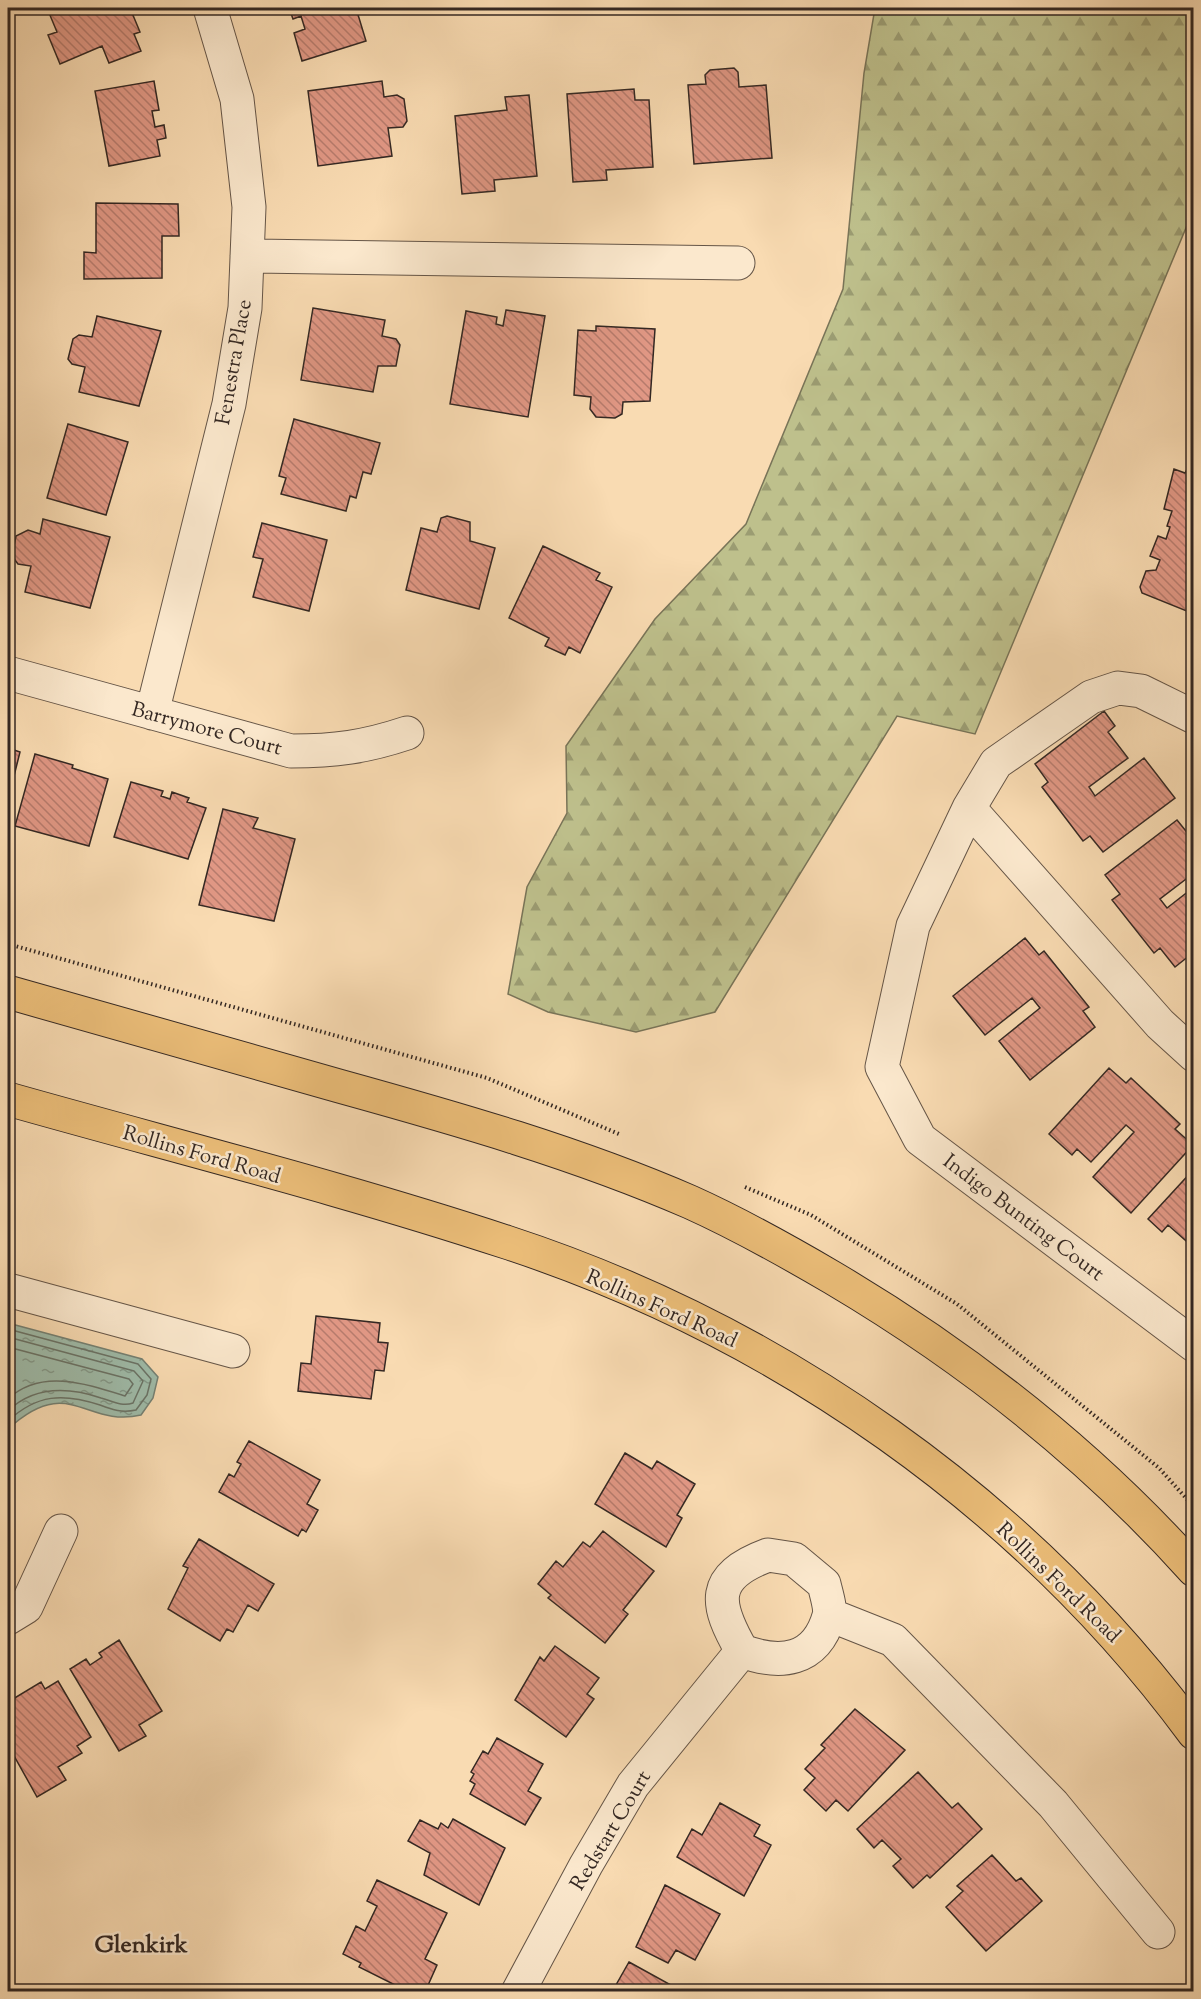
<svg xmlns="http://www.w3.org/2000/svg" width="1201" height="1999" viewBox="0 0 1201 1999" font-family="'Sorts Mill Goudy',serif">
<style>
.forest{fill:url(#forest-firs);stroke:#797458;stroke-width:1.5}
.water{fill:url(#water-ripples);stroke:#748073;stroke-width:1.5}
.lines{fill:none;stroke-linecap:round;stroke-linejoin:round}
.shore{stroke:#697266;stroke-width:1.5}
.building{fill:url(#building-back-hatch);stroke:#342823;stroke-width:1.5}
.minor-casing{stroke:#655547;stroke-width:35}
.major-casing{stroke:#342823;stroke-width:35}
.path{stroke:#342823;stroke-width:4;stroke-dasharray:1.5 3;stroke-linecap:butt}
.minor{stroke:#fbe8cd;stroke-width:33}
.major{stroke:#ecbe79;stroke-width:33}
.labels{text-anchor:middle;stroke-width:5;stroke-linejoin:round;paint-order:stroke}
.street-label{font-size:21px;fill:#342823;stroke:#fbe8cd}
.quarter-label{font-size:24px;font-weight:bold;fill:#342823;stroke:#fbe8cd}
</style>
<defs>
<pattern id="forest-firs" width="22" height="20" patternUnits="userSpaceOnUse" patternTransform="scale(1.5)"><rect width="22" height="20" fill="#bec08c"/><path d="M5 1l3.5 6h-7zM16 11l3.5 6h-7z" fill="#9b9c72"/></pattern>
<pattern id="water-ripples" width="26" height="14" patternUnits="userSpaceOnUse" patternTransform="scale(1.5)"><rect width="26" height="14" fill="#9ebba9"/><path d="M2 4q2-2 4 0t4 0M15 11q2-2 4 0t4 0" fill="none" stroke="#829889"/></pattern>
<pattern id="building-back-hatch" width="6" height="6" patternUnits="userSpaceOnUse" patternTransform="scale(1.5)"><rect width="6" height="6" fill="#e09784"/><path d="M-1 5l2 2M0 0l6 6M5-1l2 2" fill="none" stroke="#b67b6c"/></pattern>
</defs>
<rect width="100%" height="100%" fill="#f9dbb2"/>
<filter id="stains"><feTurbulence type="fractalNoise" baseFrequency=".00333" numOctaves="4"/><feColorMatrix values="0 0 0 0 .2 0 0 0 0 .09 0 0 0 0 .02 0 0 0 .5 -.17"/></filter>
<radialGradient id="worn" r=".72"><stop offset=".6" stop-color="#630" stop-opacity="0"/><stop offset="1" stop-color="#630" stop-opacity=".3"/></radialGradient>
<path class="forest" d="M875 8H1193V211L975 734 897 716 715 1012 636 1032 548 1012 508 994 527 887 567 813 566 746 655 619 746 524 843 289 864 73Z"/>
<path class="water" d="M8 1323 142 1359 158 1377 153 1398 141 1415C85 1428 69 1373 8 1429Z"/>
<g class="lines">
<path class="shore" d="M8 1329 138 1364 151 1379 147 1395 136 1410C122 1413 113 1410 100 1405 63 1393 37 1394 8 1421
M8 1337 134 1371 143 1381 133 1403C122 1407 112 1401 101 1398 68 1387 34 1386 8 1411
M8 1347 129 1379 133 1384 125 1396C87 1384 41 1368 8 1399"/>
</g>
<path class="building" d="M47 8H130L140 32 134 34 141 51 109 63 102 46 60 64 48 35 57 32Z
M289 8H356L366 41 302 61 294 33 305 29 301 16 293 19Z
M734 68 738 72 739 87 766 85 772 158 694 164 688 85 706 84 705 75 710 70Z
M154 81 159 110 152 111 155 127 164 125 166 138 157 140 160 156 109 166 95 91Z
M382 81 384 97 397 95 404 99 407 121 403 127 388 128 392 156 318 166 308 91Z
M634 89 635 100H649L653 167 606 170 607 180 573 182 567 94Z
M529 95 537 176 494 180 495 191 462 194 455 116 507 110 505 97Z
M96 203 178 204 179 236H162V278L84 279V252L96 253Z
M313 308 385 320 382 336 396 339 400 345 396 366H378L373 392 301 380Z
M506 310 545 316 528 417 450 404 466 311 497 317 496 324 503 326Z
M97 316 161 331 139 406 79 392 85 367 72 364 68 359 73 339 79 335 92 337Z
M596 326 655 329 650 401 623 402 622 414 615 418 596 417 590 409 591 397 574 395 578 330 596 331Z
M294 419 380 443 371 474 363 472 356 498 350 496 346 511 281 494 286 478 279 476Z
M68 424 128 442 106 515 47 498Z
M1194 456V614L1142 593 1140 587 1146 571 1156 570 1160 560 1150 556 1158 536 1166 539 1170 527 1167 526 1172 511 1164 509 1174 469 1185 473Z
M447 516 470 522V541L495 548 479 609 406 590 421 528 437 532 441 518Z
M43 519 110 537 90 608 25 592 31 566 18 564 12 556 16 536 28 530 40 534Z
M262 523 327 540 309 611 253 597 263 559 253 557Z
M543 546 600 573 596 580 612 587 580 653 569 647 565 655 545 646 549 638 509 618Z
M1104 711 1115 726 1108 732 1128 758 1089 787 1095 796 1144 758 1175 798 1103 852 1090 836 1083 841 1042 787 1048 782 1035 764Z
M8 748 20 752 8 800Z
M35 754 73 765 72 768 108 779 89 846 15 826Z
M131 782 163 791 161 796 170 799 172 792 189 798 187 802 206 808 188 859 114 837Z
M223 809 258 818 253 828 295 839 274 921 199 905Z
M1177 820 1194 841V873L1160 899 1167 908 1194 887V952L1175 967 1160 948 1154 953 1112 900 1120 894 1105 875Z
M1025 938 1039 955 1044 951 1089 1007 1083 1011 1095 1027 1030 1080 999 1041 1040 1008 1032 998 985 1035 953 996Z
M1109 1068 1126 1083 1131 1078 1180 1124 1175 1129 1193 1145 1131 1213 1093 1177 1134 1132 1126 1125 1091 1162 1077 1149 1072 1155 1049 1134Z
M1194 1169V1247H1193L1168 1225 1162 1232 1148 1219Z
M316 1316 380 1323 378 1342 388 1343 384 1371 375 1370 371 1399 298 1391 301 1363 311 1364Z
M249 1441 320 1480 307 1504 318 1510 306 1532 302 1529 298 1536 219 1492 229 1474 234 1477 241 1464 237 1462Z
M625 1453 652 1469 657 1461 695 1484 677 1515 682 1518 666 1547 595 1504Z
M603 1531 654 1571 623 1610 628 1614 605 1643 548 1598 551 1595 538 1584 556 1561 563 1567 583 1542 590 1547Z
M199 1539 274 1584 258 1611 248 1605 233 1632 227 1629 220 1641 168 1609 188 1568 183 1566Z
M119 1640 162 1711 139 1725 146 1736 119 1751 70 1669 86 1659 90 1665 102 1657 99 1653Z
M555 1646 599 1678 587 1694 594 1699 566 1737 515 1700 540 1657 544 1661Z
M58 1681 91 1737 77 1746 82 1753 58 1767 66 1780 37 1797 8 1745V1702L41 1682 45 1689Z
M855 1709 905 1750 848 1811 836 1800 826 1811 804 1790 815 1778 805 1769 825 1748 821 1745Z
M497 1738 543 1764 528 1791 541 1798 525 1825 470 1794 475 1784 470 1781 474 1774 471 1772 483 1751 488 1754Z
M918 1772 952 1808 958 1803 982 1829 930 1878 927 1875 913 1888 893 1866 901 1859 882 1840 874 1848 857 1829Z
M720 1803 760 1825 754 1836 771 1845 744 1896 677 1857 692 1829 702 1835Z
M453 1819 505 1848 479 1905 424 1875 430 1853 408 1841 420 1820 438 1829 441 1823 448 1828Z
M992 1855 1016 1881 1021 1878 1042 1901 986 1951 946 1907 963 1891 957 1886Z
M377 1880 447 1913 425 1959 437 1965 425 1992H409L359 1967 361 1963 343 1954 356 1926 365 1931 377 1906 367 1901Z
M665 1885 720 1914 695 1960 676 1950 668 1963 636 1947Z
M629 1962 680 1990 679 1992H612Z"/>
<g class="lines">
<defs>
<path id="minor" d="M247 256 738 263
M8 673 291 751C335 751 365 747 407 733
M152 713 229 404 245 308 249 207 237 99 210 8
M1194 717 1141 691 1118 688 1091 697 996 763 969 808 913 926 882 1067 920 1139 1194 1345
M969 808 1160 1024 1194 1055
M8 1290 233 1351
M768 1555 794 1559 824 1584C826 1593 831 1608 829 1616 816 1662 780 1665 742 1651 715 1604 709 1577 768 1555Z
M830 1615 893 1640 1053 1804 1158 1932
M8 1618 26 1607 61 1531
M518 1992 586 1865 633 1785 742 1651"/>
<path id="major" d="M8 992C118 1023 228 1054 339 1086 458 1119 577 1153 690 1202 739 1224 787 1251 833 1278 968 1358 1089 1453 1194 1570
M8 1099C174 1146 342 1188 506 1242 778 1331 1024 1503 1194 1733"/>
</defs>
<use href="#minor" class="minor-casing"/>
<use href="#major" class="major-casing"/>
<path class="path" d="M8 944 487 1078 619 1134
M745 1187 811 1215 957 1304 1159 1468 1194 1507"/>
<use href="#minor" class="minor"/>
<use href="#major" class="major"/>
</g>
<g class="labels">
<g class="street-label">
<text transform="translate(233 362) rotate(-80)" y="7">Fenestra Place</text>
<text transform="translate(207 728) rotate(15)" y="7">Barrymore Court</text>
<text transform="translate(202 1154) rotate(16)" y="7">Rollins Ford Road</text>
<text transform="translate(1024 1217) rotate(37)" y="7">Indigo Bunting Court</text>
<text transform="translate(662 1308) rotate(24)" y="7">Rollins Ford Road</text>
<text transform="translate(1059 1582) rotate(44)" y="7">Rollins Ford Road</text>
<text transform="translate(610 1830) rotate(-59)" y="7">Redstart Court</text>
</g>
<g class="quarter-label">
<text x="141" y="1952">Glenkirk</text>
</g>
</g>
<rect width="1201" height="1999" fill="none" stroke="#f9dbb2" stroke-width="30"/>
<rect x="9" y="9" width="1183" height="1981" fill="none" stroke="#342823" stroke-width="3"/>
<rect x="15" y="15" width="1171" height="1969" fill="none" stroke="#342823" stroke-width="1.5"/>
<rect width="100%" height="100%" filter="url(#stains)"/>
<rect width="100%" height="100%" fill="url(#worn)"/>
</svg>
